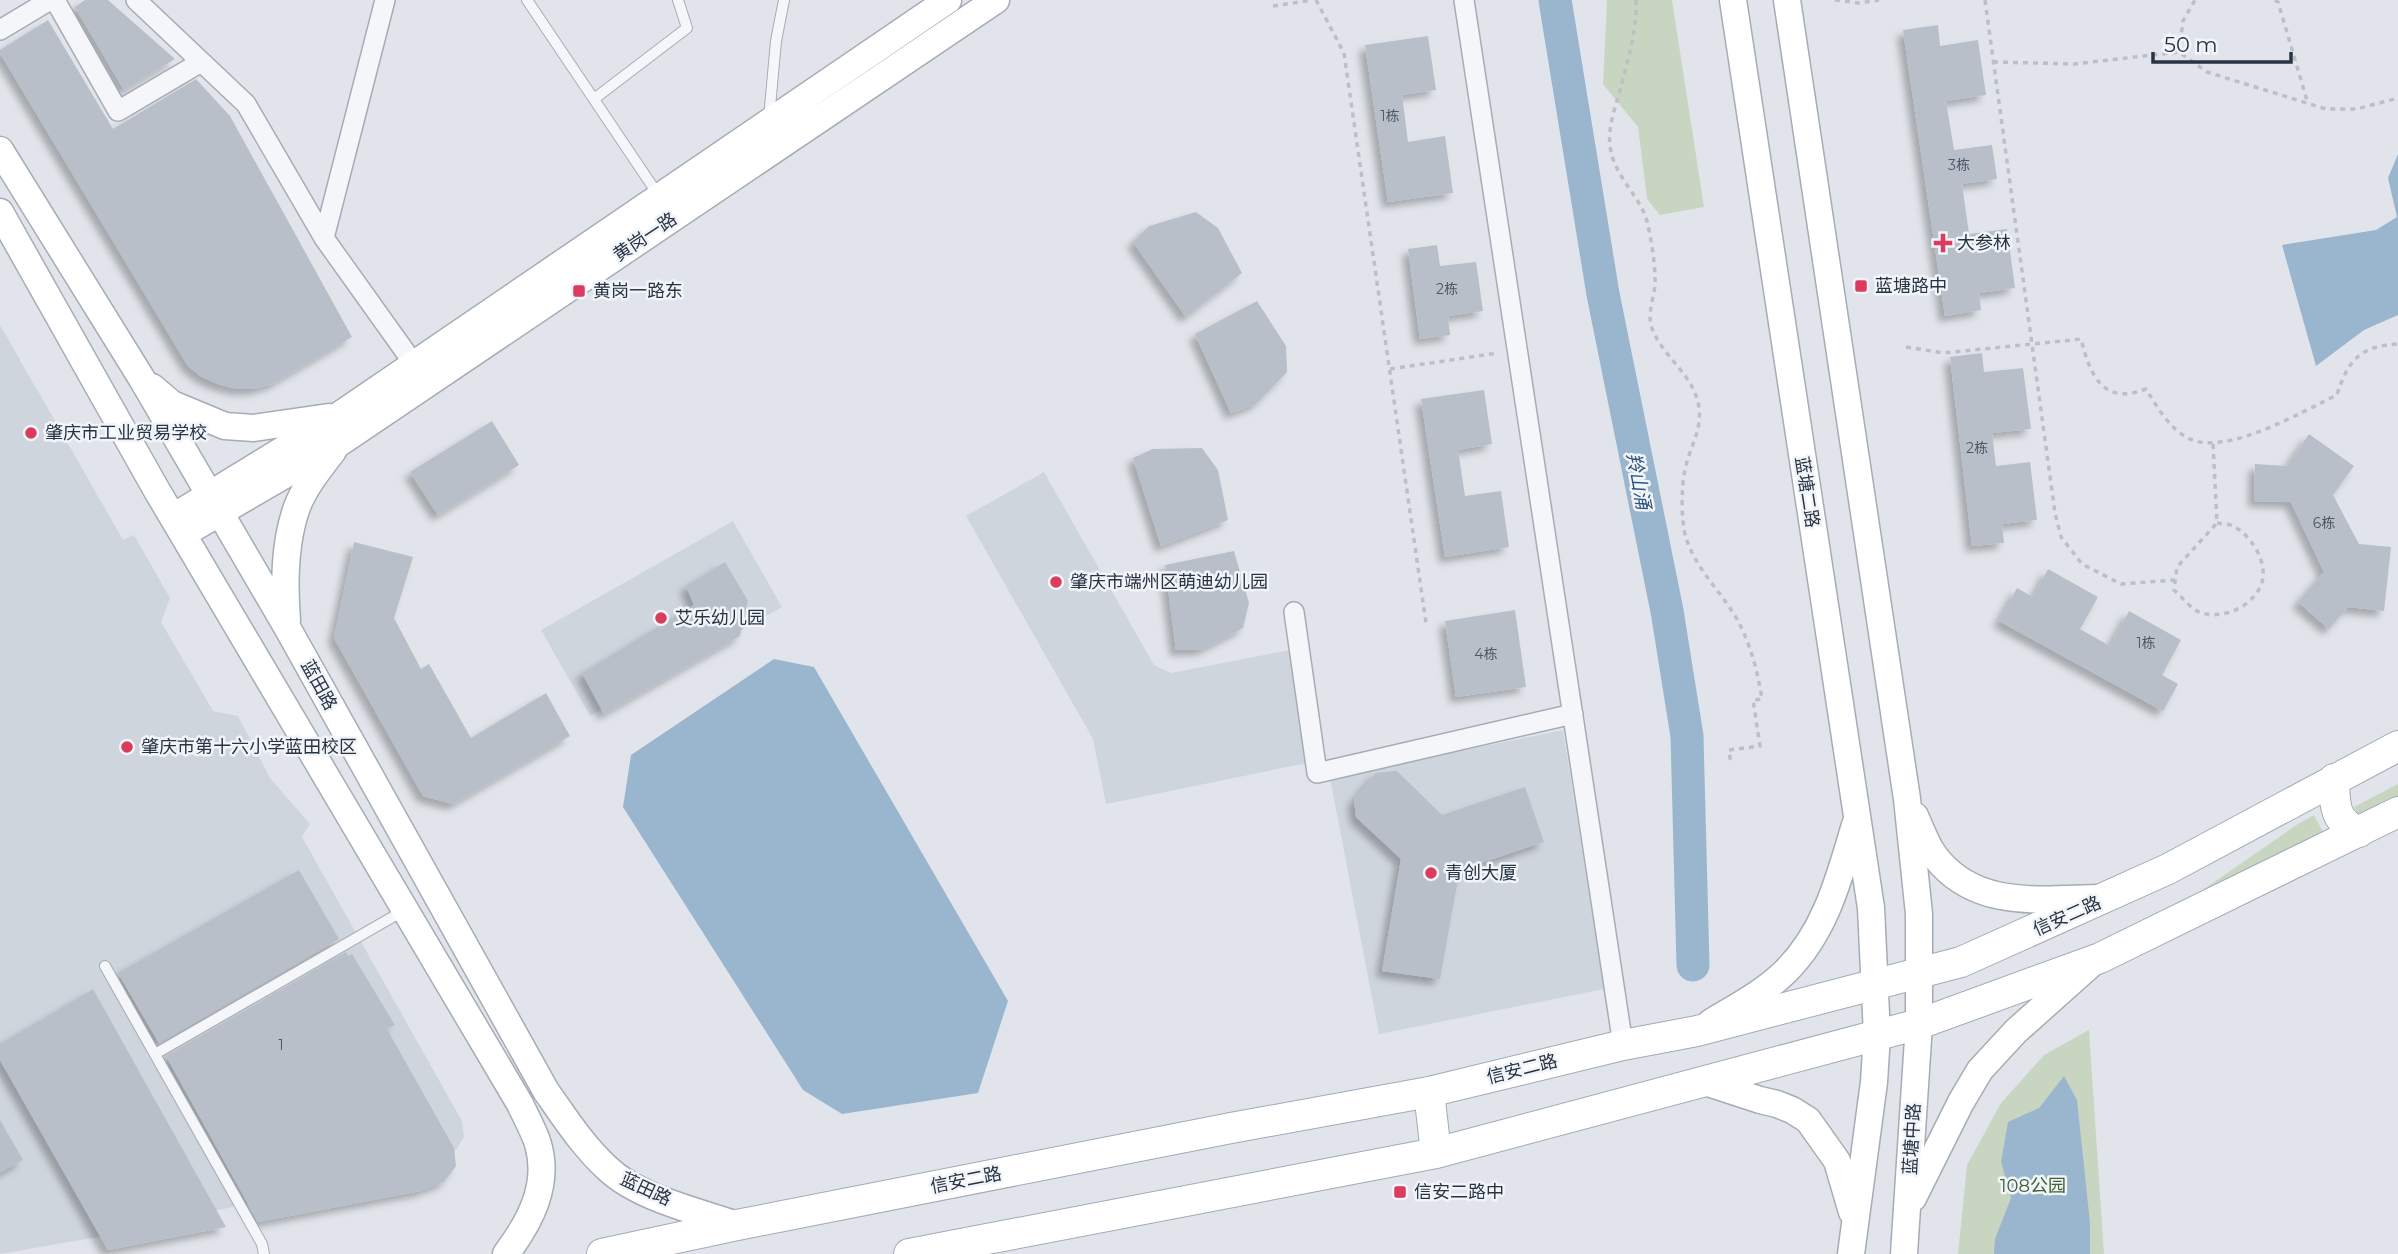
<svg xmlns="http://www.w3.org/2000/svg" width="2398" height="1254" viewBox="0 0 2398 1254" font-family="Montserrat,'Noto Sans SC',sans-serif">
<style>
.built{fill:#cfd5dd}
.green{fill:#c8d6c1}
.water{fill:#99b6ce}
.lines{fill:none;stroke-linecap:round;stroke-linejoin:round}
.river{stroke:#99b6ce;stroke-width:33}
.building{fill:#b8bfc9;filter:url(#shadow)}
.lane-casing{stroke:#a6acb6;stroke-width:12}
.street-casing{stroke:#a6acb6;stroke-width:22}
.secondary-casing{stroke:#a6acb6;stroke-width:29}
.primary-casing{stroke:#9faab8;stroke-width:32}
.path{stroke:#bbc0c6;stroke-width:3.5;stroke-dasharray:5 5;stroke-linecap:butt}
.lane{stroke:#f4f6f9;stroke-width:10}
.street{stroke:#f4f6f9;stroke-width:19}
.secondary{stroke:#fff;stroke-width:26}
.primary{stroke:#fff;stroke-width:30}
.poi-dot{fill:#db3b5c;stroke:#f1f4f8;stroke-width:2.5}
.labels{text-anchor:middle;stroke-width:5;stroke-linejoin:round;paint-order:stroke}
.number-label{font-size:14px;fill:#4c5765}
.street-label{font-size:18px;fill:#283444;stroke:#f1f4f8}
.poi-label{font-size:18px;fill:#283444;stroke:#f1f4f8;text-anchor:start}
.park-label{font-size:18px;fill:#3f6134;stroke:#f1f4f8}
.water-label{font-size:19px;font-style:italic;fill:#2e557c;stroke:#f1f4f8}
</style>
<defs>
<filter id="shadow"><feDropShadow dx="-6" dy="6" stdDeviation="3.5" flood-color="#0004"/></filter>
</defs>
<rect width="100%" height="100%" fill="#e1e5eb"/>
<path class="built" d="M0 325 123 540 134 535 170 598 161 622 213 711 238 716 270 778 310 824 302 837 462 1121 464 1137 456 1150 444 1160 98 1237 0 1254Z
M1044 472 1154 665 1171 673 1295 649 1312 762 1106 804 1093 739 966 516Z
M733 521 782 607 590 716 541 630Z
M1563 730 1604 989 1379 1034 1330 778Z"/>
<path class="green" d="M1607 0H1672L1704 207 1660 215 1647 199 1638 127 1603 84Z
M2398 784V803L2361 821 2354 807Z
M2314 815 2326 838 2191 898 2298 824Z
M2089 1030 2104 1254H1958L1967 1165 2001 1103 2044 1055Z"/>
<path class="water" d="M2398 154V315L2364 330 2316 366 2282 245 2376 230 2397 217 2388 178Z
M774 659 814 667 1008 1001 978 1093 842 1114 803 1090 623 807 631 755Z
M2064 1076 2077 1100 2090 1223V1254H1994L1995 1239 2011 1198 2001 1162 2008 1122 2039 1108Z"/>
<g class="lines">
<path class="river" d="M1555 0 1603 294 1667 611 1687 736 1693 965"/>
</g>
<path class="building" d="M85 0H108L175 59 124 90 75 7Z
M48 20 113 129 196 79 230 116 352 337 272 384 254 389H237L218 384 202 377 188 366 0 53V50Z
M1938 25 1940 46 1978 40 1986 95 1946 101 1954 150 1992 145 1997 179 1962 184 1969 234 2007 229 2015 288 1979 293 1981 310 1945 316 1903 30Z
M1428 36 1436 90 1402 95 1408 142 1445 136 1453 193 1388 202 1365 45Z
M1196 212 1218 228 1242 273 1186 317 1133 242 1149 226Z
M1437 245 1440 266 1476 262 1483 311 1448 316 1450 335 1420 339 1408 249Z
M1257 301 1286 346 1287 372 1256 404 1231 413 1195 334Z
M1982 353 1984 372 2023 368 2031 429 1992 433 1996 466 2030 462 2037 520 2002 524 2004 543 1972 546 1950 357Z
M1484 390 1492 444 1458 450 1465 496 1501 491 1509 547 1445 557 1421 399Z
M492 421 519 465 438 515 410 472Z
M2309 434 2354 466 2333 495 2359 544 2391 547 2384 611 2348 607 2329 629 2298 602 2324 572 2291 502 2254 501 2255 464 2287 466Z
M1202 448 1218 470 1228 520 1161 546 1133 458 1153 449Z
M354 542 413 557 394 618 421 669 429 664 471 738 546 693 570 736 453 804 423 796 334 638Z
M1234 551 1249 603 1243 628 1203 649 1176 650 1165 565Z
M725 562 748 601 740 636 604 714 582 673 694 605 686 586Z
M2048 569 2098 597 2080 629 2110 646 2129 611 2181 640 2162 675 2178 684 2163 711 1999 621 2017 588 2033 597Z
M1515 610 1526 687 1456 697 1445 621Z
M1397 771 1442 815 1525 787 1544 842 1469 867 1458 879 1440 979 1382 971 1401 859 1356 817 1354 800 1376 773Z
M299 870 339 939 159 1043 118 973Z
M346 952 348 956 352 954 395 1025 387 1029 454 1148 456 1166 444 1182 420 1191 258 1222 166 1056Z
M93 989 226 1227 108 1250 0 1060V1044Z
M0 1120 23 1160 0 1173Z"/>
<g class="lines">
<defs>
<path id="lane" d="M527 0 659 196
M594 99 687 28 678 0
M769 118 776 41 784 0
M105 966 262 1244 264 1254
M155 1054 403 911"/>
<path id="street" d="M55 0 118 111 201 62
M136 0 246 104 324 238 414 364
M1464 0 1623 1045
M0 30 50 0
M324 238 385 0
M1294 612 1317 773 1573 714"/>
<path id="secondary" d="M1733 0 1871 908 1877 1035 1874 1082 1851 1254
M1787 0 1907 799 1919 914V1024L1904 1254
M0 150 142 379 288 629 546 1091C565 1118 583 1146 607 1168 638 1198 697 1211 737 1225
M0 212 156 489 520 1104C526 1117 534 1131 538 1144 550 1185 530 1222 506 1254
M152 387 172 404 225 426 254 428 329 417
M173 517 338 416 948 0
M183 534 338 444 996 0
M287 621C284 583 284 543 297 507 305 486 320 468 333 451
M1915 816C1921 829 1926 844 1934 855 1974 910 2041 899 2100 898
M1710 1023C1736 1007 1764 993 1786 971 1826 931 1839 878 1855 825
M1705 1082 1760 1100 1777 1104 1792 1110 1808 1120 1837 1161 1852 1212
M1913 1198 1961 1102 1980 1070 2016 1031 2090 965"/>
<path id="primary" d="M2334 779C2335 804 2333 821 2359 832
M1429 1092 1436 1153
M602 1254 737 1225 1231 1128 1429 1092 1623 1045 1697 1031 1961 962 2168 869 2398 746
M909 1254 1436 1153 1919 1024 2100 958 2398 812"/>
</defs>
<use href="#lane" class="lane-casing"/>
<use href="#street" class="street-casing"/>
<use href="#secondary" class="secondary-casing"/>
<use href="#primary" class="primary-casing"/>
<path class="path" d="M1316 0 1344 53 1426 623
M1636 0C1637 32 1627 63 1619 94 1614 111 1608 128 1610 146 1614 177 1639 194 1647 221 1651 239 1655 261 1655 279 1656 297 1645 313 1653 331 1665 359 1695 376 1699 408 1702 432 1689 448 1685 470 1681 487 1681 522 1686 538 1696 568 1718 589 1734 614 1750 641 1757 669 1762 699L1753 700 1760 746 1729 750 1731 765
M1835 0 1859 3 1879 0
M1985 0 2055 513 2061 537 2082 564 2121 584 2175 580
M2275 0 2278 2 2308 104
M1273 6 1312 0
M2179 52 2183 21 2195 0
M1993 62 2074 64 2179 52 2207 72 2326 109H2357L2398 98
M1906 347 1944 353 2081 339C2090 375 2103 406 2146 389 2157 407 2169 428 2188 438 2224 458 2303 411 2337 395 2348 360 2360 346 2398 344
M1390 369 1498 353
M2213 444 2217 523
M2217 523C2222 524 2229 524 2233 526 2251 535 2268 562 2262 582 2255 606 2222 621 2199 612 2190 608 2181 596 2174 590L2177 567Z"/>
<use href="#lane" class="lane"/>
<use href="#street" class="street"/>
<use href="#secondary" class="secondary"/>
<use href="#primary" class="primary"/>
</g>
<g class="poi-dot">
<path d="M1939.5 232.5h7v7h7v7h-7v7h-7v-7h-7v-7h7z"/>
<rect x="1854" y="279" width="14" height="14" rx="3.5"/>
<rect x="572" y="284" width="14" height="14" rx="3.5"/>
<circle cx="31" cy="433" r="7"/>
<circle cx="1056" cy="582" r="7"/>
<circle cx="661" cy="618" r="7"/>
<circle cx="127" cy="747" r="7"/>
<circle cx="1431" cy="873" r="7"/>
<rect x="1393" y="1185" width="14" height="14" rx="3.5"/>
</g>
<g class="labels">
<g class="number-label">
<text x="1390" y="121">1栋</text>
<text x="1959" y="170">3栋</text>
<text x="1447" y="294">2栋</text>
<text x="1977" y="453">2栋</text>
<text x="2324" y="528">6栋</text>
<text x="2146" y="648">1栋</text>
<text x="1486" y="659">4栋</text>
<text x="281" y="1050">1</text>
</g>
<g class="street-label">
<text transform="translate(645 237) rotate(-34)" y="6">黄岗一路</text>
<text transform="translate(1807 492) rotate(81)" y="6">蓝塘二路</text>
<text transform="translate(319 685) rotate(61)" y="6">蓝田路</text>
<text transform="translate(2067 916) rotate(-24)" y="6">信安二路</text>
<text transform="translate(1522 1069) rotate(-14)" y="6">信安二路</text>
<text transform="translate(1912 1139) rotate(-87)" y="6">蓝塘中路</text>
<text transform="translate(966 1180) rotate(-11)" y="6">信安二路</text>
<text transform="translate(646 1189) rotate(25)" y="6">蓝田路</text>
</g>
<g class="poi-label">
<text x="1957" y="249">大参林</text>
<text x="1875" y="292">蓝塘路中</text>
<text x="593" y="297">黄岗一路东</text>
<text x="45" y="439">肇庆市工业贸易学校</text>
<text x="1070" y="588">肇庆市端州区萌迪幼儿园</text>
<text x="675" y="624">艾乐幼儿园</text>
<text x="141" y="753">肇庆市第十六小学蓝田校区</text>
<text x="1445" y="879">青创大厦</text>
<text x="1414" y="1198">信安二路中</text>
</g>
<g class="park-label">
<text x="2033" y="1192">108公园</text>
</g>
<g class="water-label">
<text transform="translate(1639 481) rotate(79)" y="7">羚山涌</text>
</g>
</g>
<path d="M2153 52v10h138v-10" fill="none" stroke="#283444" stroke-width="3.5"/>
<text x="2164" y="52" font-size="21" fill="#283444" stroke="#f1f4f8" stroke-width="5" paint-order="stroke">50 m</text>
</svg>
